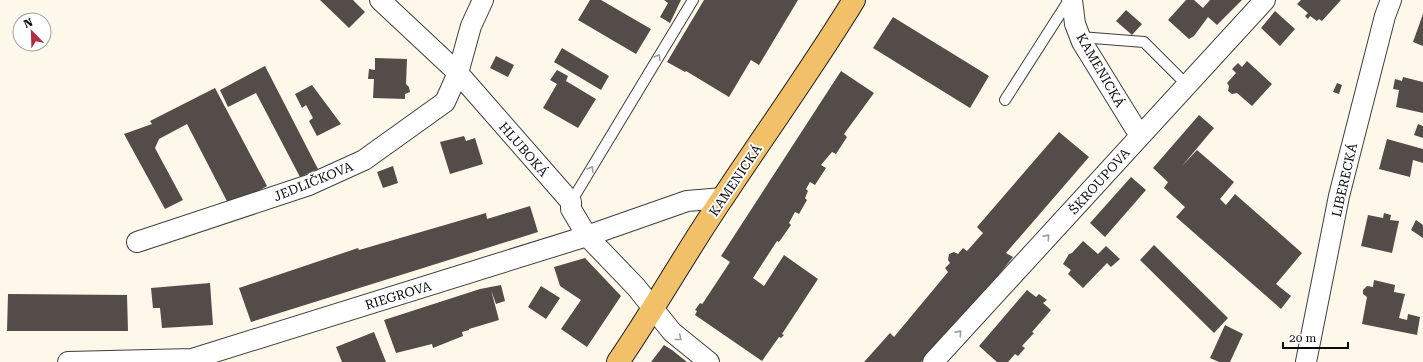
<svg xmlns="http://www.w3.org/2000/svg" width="1423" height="362" viewBox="0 0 1423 362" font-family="'Roboto Serif',serif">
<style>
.building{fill:#534c49}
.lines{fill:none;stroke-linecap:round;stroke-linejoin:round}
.service-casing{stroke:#3f3f3f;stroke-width:12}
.minor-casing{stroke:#3f3f3f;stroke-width:22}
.primary-casing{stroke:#1d1d1d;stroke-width:24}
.service{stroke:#fff;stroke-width:10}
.minor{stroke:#fff;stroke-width:20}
.primary{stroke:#f1c068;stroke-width:22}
.oneway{stroke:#9e9e9e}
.labels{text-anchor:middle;stroke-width:4;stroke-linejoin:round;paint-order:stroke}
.street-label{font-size:13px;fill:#0c0c0c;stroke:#fff}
</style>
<rect width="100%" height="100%" fill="#fef8eb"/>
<path class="building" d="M320 0H353L365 12 349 28Z
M590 0H601L651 29 636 54 578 20Z
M664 0H681L670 23 660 17 668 3Z
M704 0H798L759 65 751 60 729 97 686 71 685 72 667 62Z
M1186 0H1194L1203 8 1210 0H1242L1217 25 1208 17 1194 36 1189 39 1168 20Z
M1301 0H1341L1322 21 1319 19 1317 21 1310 16 1308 19 1305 16 1308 13 1297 4Z
M1126 10 1142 24 1132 35 1116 21Z
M1275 11 1295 29 1280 46 1261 28Z
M1423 14V46L1413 42Z
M893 17 989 76 970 108 873 48Z
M562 48 609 76 601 90 554 62Z
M496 56 514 65 508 77 490 68Z
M375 58 407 59 406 84 409 87 410 92 405 94V99L373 98 374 79H368L369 69 375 70Z
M1247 61 1272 84 1252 106 1237 93 1232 94 1228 91 1229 86 1227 83 1236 73 1232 69 1238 63 1242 67Z
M265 66 318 169 300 177 256 93 228 107 220 90Z
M557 70 568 76 566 81 596 99 578 128 543 108 557 84 550 80Z
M841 71 874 93 844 134 847 137 836 154 832 152 821 165 826 168 815 185 810 182 806 189 808 191 805 198 807 200 799 214 795 212 789 223 791 225 779 242 777 241 753 278 764 286 784 255 818 279 782 334 784 335 781 338 779 337 762 361 695 315 697 311 695 310 700 303 702 304 703 303 730 262 721 256Z
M1403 77 1423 82V113L1396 107 1399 90 1393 89 1395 79 1402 81Z
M1337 83 1342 85 1339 94 1333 92Z
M312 85 341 124 317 136 309 121 313 118 306 105 302 108 295 94Z
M215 88 267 186 230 207 187 124 159 139 155 148 183 200 165 209 124 134 152 124 150 121Z
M1199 115 1214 128 1182 166 1197 150 1234 182 1220 199 1226 205 1235 194 1302 253 1276 284 1291 296 1281 309 1176 217 1185 207 1164 188 1168 182 1153 168Z
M1418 124 1423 126V138L1414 135Z
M1059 132 1089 157 1006 253 1013 257 997 277 921 362H864L890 333 894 337 948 272 945 268 950 263 948 260 949 254 954 252 958 254 963 248 967 251 983 233 977 227Z
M464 136 466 141 475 138 483 164 450 174 440 142Z
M1387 139 1423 149V163L1413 160 1410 177 1379 169Z
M393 166 398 183 383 188 377 172Z
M1131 177 1146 190 1105 237 1090 223Z
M530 206 538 232 251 322 239 288 358 248 359 250 486 213 487 219Z
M1384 213 1391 215 1390 220 1399 221 1392 253 1361 246 1368 215 1383 218Z
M1416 220 1423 225V238L1411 230Z
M1083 241 1098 254 1106 246 1120 259 1111 267 1107 263 1083 288 1068 274 1071 270 1063 264 1069 254 1072 253Z
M1154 245 1228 318 1214 333 1140 260Z
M585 258 621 296 587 347 561 329 581 300 560 286 554 267Z
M1374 280 1395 285 1394 292 1405 294 1399 318 1407 320 1408 314 1420 317 1417 335 1362 324 1367 297 1363 294V290L1367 286 1373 287Z
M210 283 213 325 162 328 160 308H153L151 288Z
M501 285 505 301 496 304 491 290 499 320 469 329V330L462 332 463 336 433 348 432 344 396 353 384 320 480 289Z
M541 286 560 298 546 319 528 307Z
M1027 290 1036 297 1039 294 1047 300 1043 303 1051 310 1032 332 1034 333 1022 346 1025 348 1018 356 1015 354 1008 362H997L979 346Z
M8 294 127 295 128 331H7Z
M1225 325 1243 334 1230 362H1219L1210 358Z
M374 332 386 362H342L336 347Z
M664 345 672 350 687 362H651Z"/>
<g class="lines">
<defs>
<path id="service" d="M1080 37 1144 42 1188 86
M1005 100 1069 0
M571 202 693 0"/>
<path id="minor" d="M380 0 458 73 571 202V209L587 236 636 287 672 332 709 362
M1072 0 1075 24 1082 42 1140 136
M137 242 309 185 364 160 445 102 458 73 471 26 483 0
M68 362 192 359 587 236 687 201 723 198
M933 362 1265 0
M1306 362 1339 196 1385 16 1391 0"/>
<path id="primary" d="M618 362C655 308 687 250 724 196 767 131 813 67 854 0"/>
</defs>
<use href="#service" class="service-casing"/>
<use href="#minor" class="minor-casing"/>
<use href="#primary" class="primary-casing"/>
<use href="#service" class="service"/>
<use href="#minor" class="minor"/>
<use href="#primary" class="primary"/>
</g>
<defs><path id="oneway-chevron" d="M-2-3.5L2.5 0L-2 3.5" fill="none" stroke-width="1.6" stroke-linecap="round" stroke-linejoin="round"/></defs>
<g class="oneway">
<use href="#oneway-chevron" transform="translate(658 57) rotate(-59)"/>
<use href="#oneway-chevron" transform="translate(591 169) rotate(-59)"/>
<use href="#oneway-chevron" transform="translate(1047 237) rotate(-48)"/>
<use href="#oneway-chevron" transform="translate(959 333) rotate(-48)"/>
<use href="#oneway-chevron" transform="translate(679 338) rotate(39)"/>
</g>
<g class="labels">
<g class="street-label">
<text transform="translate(1101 70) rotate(60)" y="5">KAMENICKÁ</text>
<text transform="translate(524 149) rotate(49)" y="5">HLUBOKÁ</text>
<text transform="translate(735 180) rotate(-56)" y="5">KAMENICKÁ</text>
<text transform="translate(1344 180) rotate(-77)" y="5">LIBERECKÁ</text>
<text transform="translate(313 181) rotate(-22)" y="5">JEDLIČKOVA</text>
<text transform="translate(1099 181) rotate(-48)" y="5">ŠKROUPOVA</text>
<text transform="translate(398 295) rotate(-17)" y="5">RIEGROVA</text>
</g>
</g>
<g transform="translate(32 32) rotate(337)"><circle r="19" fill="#ffffff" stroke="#9e9e9e"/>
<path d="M0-3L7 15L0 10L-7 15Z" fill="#b32c42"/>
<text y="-6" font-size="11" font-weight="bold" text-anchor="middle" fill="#0c0c0c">N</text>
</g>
<path d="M1283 342v6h65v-6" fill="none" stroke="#0c0c0c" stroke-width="2"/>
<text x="1289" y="342" font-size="12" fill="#0c0c0c" stroke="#ffffff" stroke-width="3" paint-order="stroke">20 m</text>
</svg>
